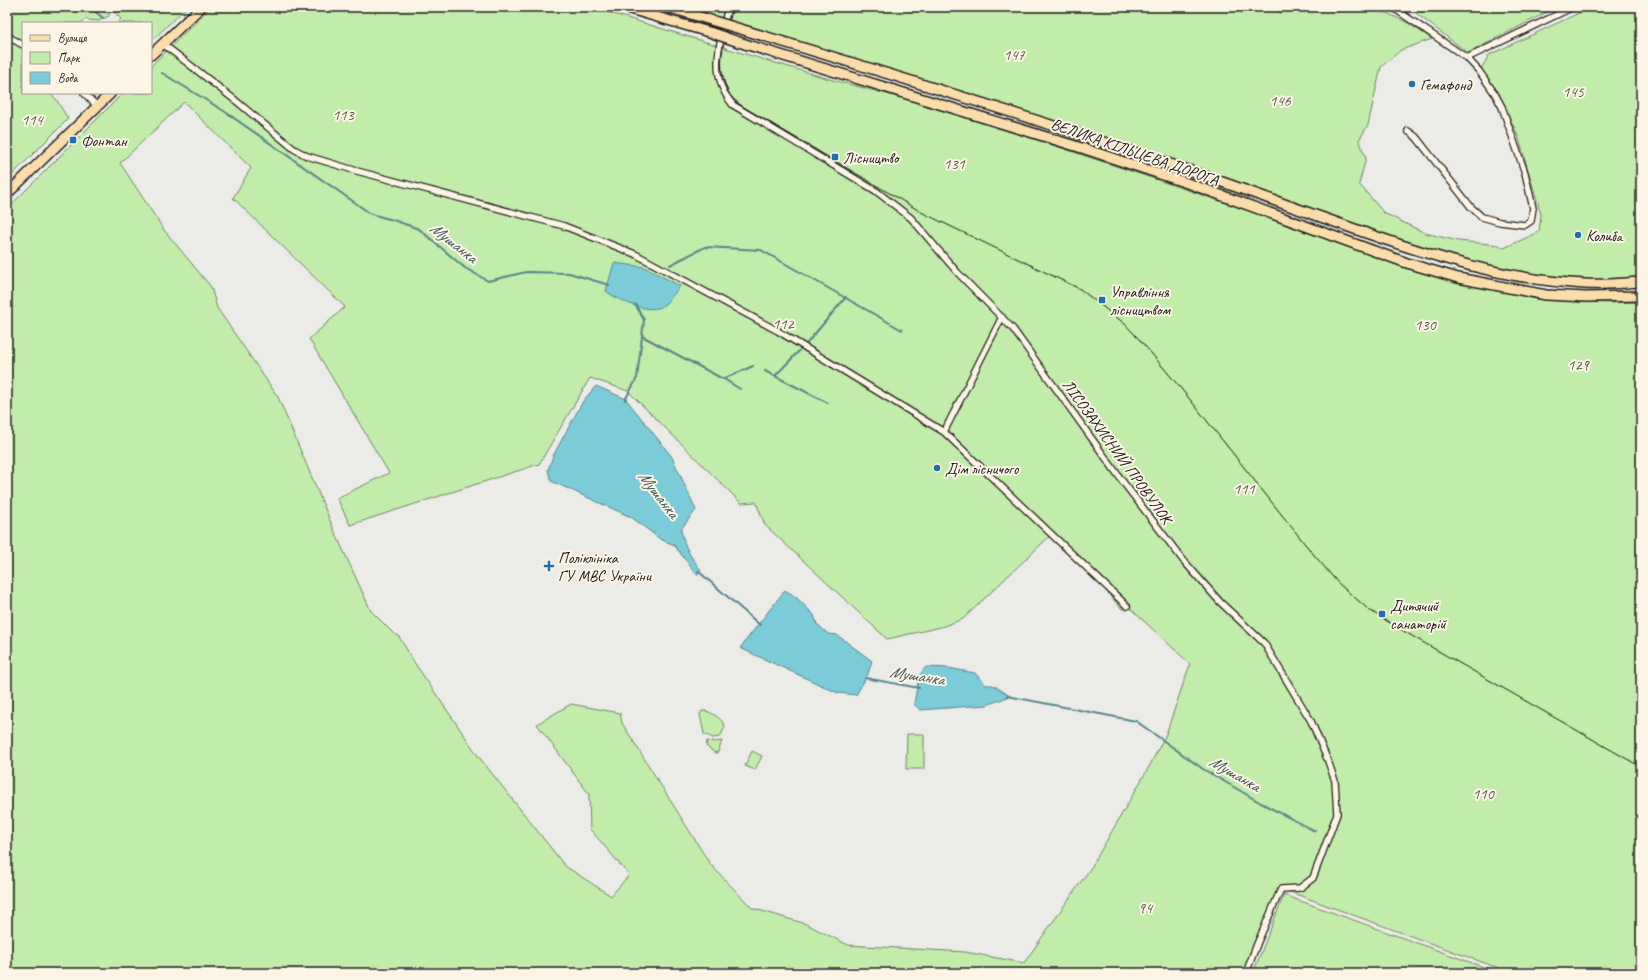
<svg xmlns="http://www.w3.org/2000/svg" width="1648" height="980" viewBox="0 0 1648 980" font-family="Caveat,sans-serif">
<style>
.green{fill:#c1eca9;stroke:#6e8462;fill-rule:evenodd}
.water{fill:#7ccbd9;stroke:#56858d}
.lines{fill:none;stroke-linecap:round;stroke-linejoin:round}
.stream{stroke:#56858d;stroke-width:2}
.minor-casing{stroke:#1c1c1c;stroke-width:8}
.primary-casing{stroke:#1c1c1c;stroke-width:12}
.minor{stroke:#fcf5e5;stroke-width:5.5}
.primary{stroke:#fbddab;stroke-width:9}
.tram{stroke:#1c1c1c;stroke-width:1}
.primary-bridge-casing{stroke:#1c1c1c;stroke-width:12;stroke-linecap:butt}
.primary-bridge{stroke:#fbddab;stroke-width:9}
.poi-dot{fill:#1f6fb2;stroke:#fcf5e5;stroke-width:1.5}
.labels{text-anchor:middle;stroke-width:4;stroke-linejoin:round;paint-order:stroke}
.park-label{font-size:16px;fill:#4e5a46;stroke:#fcf5e5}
.poi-label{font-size:16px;fill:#1c1c1c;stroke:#fcf5e5;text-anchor:start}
.street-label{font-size:16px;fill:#1c1c1c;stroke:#fcf5e5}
.water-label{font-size:17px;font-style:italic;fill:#3e595e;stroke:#fcf5e5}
</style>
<rect width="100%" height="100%" fill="#ebebe7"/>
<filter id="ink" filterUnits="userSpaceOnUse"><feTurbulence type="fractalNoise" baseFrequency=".025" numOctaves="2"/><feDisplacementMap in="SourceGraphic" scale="8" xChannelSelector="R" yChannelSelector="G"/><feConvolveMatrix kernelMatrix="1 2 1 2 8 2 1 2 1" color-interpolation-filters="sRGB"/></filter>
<g filter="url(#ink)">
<path class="green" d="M7 7H187L151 41V23H117L121 19 113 11 109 12V16L98 21 88 20 87 18 81 23H23V93H49L56 99 68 119 7 180Z
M211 7H591L742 53 833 80 925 104 981 121 1253 212 1427 274 1473 285 1538 299 1605 303 1641 302V973H1512L1282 889 1246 973H7V209L123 93H151V66ZM184 102 251 168 233 198 345 307 309 339 389 473 337 498 350 525 539 464 590 378 628 391 741 503 756 502 765 525 887 639 941 627 963 619 1052 534 1109 589 1110 596 1122 609 1130 608 1190 664 1166 734 1150 765 1092 866 1024 963 965 952 848 945 806 924 752 908 710 864 622 723 620 713 571 704 537 724 589 794 590 829 629 875 611 896 565 866 479 757 414 662 398 635H395L371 611 334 530 278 397 217 308 211 287 164 230 120 163Z
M667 7H1268L1281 13 1285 7H1374L1408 23 1432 39 1401 50 1381 67 1368 125 1359 140 1366 158 1359 184 1384 213 1425 233 1458 241 1499 245 1504 248 1539 232 1541 214 1518 136 1498 92 1481 69 1489 55 1583 11 1593 7H1641V282L1586 284 1461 263 1196 173Z
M1412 7H1557L1468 53 1417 14Z
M702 711C710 710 723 719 725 727L720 737 713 738 704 734 700 714Z
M907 734H924V769H906Z
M707 741 715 742 722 741 718 752 715 753 706 746Z
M752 751 762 756 755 770 745 766Z
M1284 895 1500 973H1253Z"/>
<path class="water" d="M614 263 644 267 680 286C675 292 670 300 664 305 651 316 617 300 606 291Z
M596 386 626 399 672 457 696 510 681 529C684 547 690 556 701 570L697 575 674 545 660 539 631 517 551 481 548 470 553 456 583 401Z
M785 590 796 597 814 615 817 624 828 634 837 635 872 661 868 674 856 695 838 693 740 648Z
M926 667 948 668 975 673 986 685H993L1010 696 987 705 920 710 914 704 919 676Z"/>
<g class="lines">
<path class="stream" d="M90 7 103 18
M162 73 224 111 371 214 393 220 419 229 465 268 488 281 526 272 569 273 609 285
M670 265 705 247 761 250 902 330
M642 336 723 379 753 366
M807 343 846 297
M765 371 828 403
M775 376 799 351
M724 379 740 389
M625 400 637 378 644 320 635 304
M698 571 760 625
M865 678 919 688
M1007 696 1136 721 1203 769 1261 803 1315 831"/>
<defs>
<path id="minor" d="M728 7C720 42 708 75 733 105L876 191 911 218 957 272 1013 329 1123 482 1183 560 1220 602 1264 643 1311 721 1328 761 1335 781 1337 814 1313 878 1300 888 1281 889 1257 944 1246 973
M1392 7 1467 58 1479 71 1495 94 1502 107 1525 173 1533 208 1531 221 1525 225 1500 222 1482 217 1471 207 1416 137 1408 131
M7 36 23 45
M163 44 235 100 294 149 307 156 357 171 564 226 635 254 778 331 944 432 1127 606
M1467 58 1573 7
M84 93 97 106
M944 432 1002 317"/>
<path id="primary" d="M623 7 712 33
M667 7 714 21
M747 31C897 76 1046 122 1194 172 1246 190 1297 209 1349 227 1425 254 1503 280 1585 284 1603 285 1622 283 1641 282
M745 44 1085 149 1193 185 1407 263 1458 278 1546 295 1586 297 1641 296
M151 55 201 7
M7 194 111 93"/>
</defs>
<use href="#minor" class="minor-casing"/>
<use href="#primary" class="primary-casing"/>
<use href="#minor" class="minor"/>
<use href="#primary" class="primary"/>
<path class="tram" d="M733 7C727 34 712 65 727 91 730 97 737 102 742 106L923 213 1080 289 1125 324 1146 347 1188 397 1309 549 1338 583 1369 610 1405 632 1641 767"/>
<defs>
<path id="primary-bridge" d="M714 21 747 31
M712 33 745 44"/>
</defs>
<use href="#primary-bridge" class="primary-bridge-casing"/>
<use href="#primary-bridge" class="primary-bridge"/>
</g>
</g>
<g class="poi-dot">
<circle cx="1412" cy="84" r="4"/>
<rect x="69" y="136" width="8" height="8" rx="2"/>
<rect x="831" y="153" width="8" height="8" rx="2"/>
<circle cx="1578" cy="235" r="4"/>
<rect x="1098" y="296" width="8" height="8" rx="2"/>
<circle cx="937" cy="468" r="4"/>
<path d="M547 560h4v4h4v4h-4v4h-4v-4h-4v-4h4z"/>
<rect x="1378" y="610" width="8" height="8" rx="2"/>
</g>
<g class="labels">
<g class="park-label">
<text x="1014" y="60">147</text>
<text x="1573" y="97">145</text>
<text x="1280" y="106">146</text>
<text x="343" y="120">113</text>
<text x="32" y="125">114</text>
<text x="954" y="169">131</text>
<text x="783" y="329">112</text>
<text x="1425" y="330">130</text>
<text x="1578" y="370">129</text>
<text x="1244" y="494">111</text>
<text x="1483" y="799">110</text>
<text x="1145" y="913">94</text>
</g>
<g class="poi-label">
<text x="1420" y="90">Гемафонд</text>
<text x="81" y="146">Фонтан</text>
<text x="843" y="163">Лісництво</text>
<text x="1586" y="241">Колиба</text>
<text x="1110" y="297">Управління<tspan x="1110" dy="18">лісництвом</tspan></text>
<text x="945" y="474">Дім лісничого</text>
<text x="558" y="563">Поліклініка<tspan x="558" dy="18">ГУ МВС України</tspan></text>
<text x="1390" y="611">Дитячий<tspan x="1390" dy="18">санаторій</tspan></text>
</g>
<g class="street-label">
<text transform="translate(1135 151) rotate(19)" y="6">ВЕЛИКА КІЛЬЦЕВА ДОРОГА</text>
<text transform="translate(1118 451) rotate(54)" y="6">ЛІСОЗАХИСНИЙ ПРОВУЛОК</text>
</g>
<g class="water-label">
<text transform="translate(454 242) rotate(38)" y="6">Мушанка</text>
<text transform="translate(659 494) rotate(52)" y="6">Мушанка</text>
<text transform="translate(917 675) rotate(9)" y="6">Мушанка</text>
<text transform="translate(1235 773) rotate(30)" y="6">Мушанка</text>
</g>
</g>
<rect width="1648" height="980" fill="none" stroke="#fcf5e5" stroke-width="24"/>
<rect x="12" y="12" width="1624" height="956" fill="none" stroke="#1c1c1c" stroke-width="1.5" filter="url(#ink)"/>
<rect x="22" y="22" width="130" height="72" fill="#fcf5e5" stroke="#a29e95"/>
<rect x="30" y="35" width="20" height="6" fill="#fbddab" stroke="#a29e95"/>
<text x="58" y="42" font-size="12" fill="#1c1c1c">Вулиця</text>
<rect x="30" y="52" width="20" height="12" fill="#c1eca9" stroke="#a29e95"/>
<text x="58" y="62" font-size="12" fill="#1c1c1c">Парк</text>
<rect x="30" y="72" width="20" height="12" fill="#7ccbd9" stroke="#a29e95"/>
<text x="58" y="82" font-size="12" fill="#1c1c1c">Вода</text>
</svg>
